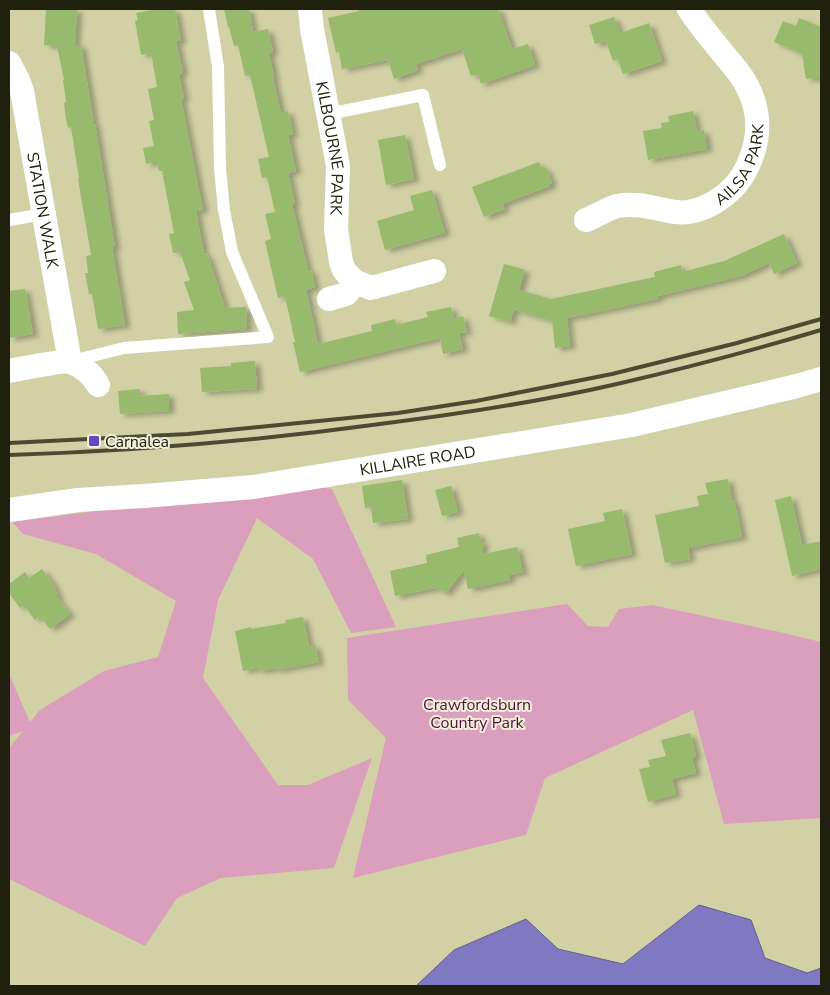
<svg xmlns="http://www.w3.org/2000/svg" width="830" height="995" viewBox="0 0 830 995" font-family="'Nunito Sans',sans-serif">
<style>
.green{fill:#da9fbc}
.water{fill:#8178c2;stroke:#645e8c}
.building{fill:#98ba6c;filter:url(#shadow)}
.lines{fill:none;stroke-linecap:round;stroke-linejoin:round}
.service{stroke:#fff;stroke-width:12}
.minor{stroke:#fff;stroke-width:24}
.rail{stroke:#4b4b34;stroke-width:4}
.poi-dot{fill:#634ac3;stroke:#f0f0da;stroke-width:2}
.labels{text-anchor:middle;stroke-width:4;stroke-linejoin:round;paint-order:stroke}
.street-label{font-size:16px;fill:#20200f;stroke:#f0f0da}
.poi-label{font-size:16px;fill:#20200f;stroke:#f0f0da;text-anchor:start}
.park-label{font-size:16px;fill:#560f3b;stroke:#f0f0da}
</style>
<defs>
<filter id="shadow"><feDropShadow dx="5.5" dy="3" stdDeviation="2.5" flood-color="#0004"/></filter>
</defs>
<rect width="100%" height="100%" fill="#d1d1a5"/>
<path class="green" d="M299 484 332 489 396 627 351 633 313 559 257 518 218 600 203 678 278 785H308L372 758 334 868 221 878 177 898 145 946 9 879V748L23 731 9 736V674L30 722 40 710 104 671 158 657 176 601 96 554 23 534 12 522Z
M567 604 588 626 608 627 619 609 652 605 784 633 821 642V818L724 824 693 710 545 778 526 835 353 878 386 738 348 700 347 638Z"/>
<path class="water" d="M699 905 751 920 765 958 807 973 821 968V986H416L454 950 526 919 558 949 623 964Z"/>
<path class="building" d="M46 9H77L75 45H81L94 124H95L115 247H112L125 325 98 329 92 294H89L85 273H88L86 256 91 255 78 179 79 178 71 127 68 128 66 119 64 103 66 102 63 80H64L57 46 44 45Z
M157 9H175L181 41H176L183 73 179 74 184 98 181 99 203 210 196 211 204 254 207 253 225 308 246 307 247 329 178 334 177 312 194 310 184 282 190 280 180 252 173 253 169 234 174 233 162 171H159L157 161 146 164 143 148 154 146 149 121 154 120 148 89 157 87 151 53 141 55 135 21 138 20 136 13Z
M224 9H249L253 32 268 29 273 52 269 53 274 78H273L281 113 288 111 293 134 288 135 296 171 288 173 295 204H292L308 270H311L315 287 306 290 318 344 372 331 371 325 395 319 396 325 428 317 426 312 451 307 454 319 463 316 467 332 459 333 463 349 443 354 440 338 300 372 293 342H295L285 296 278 298 265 241 271 239 265 214 275 212 267 177 262 178 258 159 269 157 250 75 245 76 238 45 234 46 229 27H228Z
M358 9H498L512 49 528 44 535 65 481 84 478 74 471 76 462 49 416 64 418 70 394 79 388 60 342 69 339 52 336 53 328 18 359 11Z
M614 17 620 33 649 23 662 61 623 74 618 59 613 61 606 41 595 44 589 25Z
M799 18 821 27V77L806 79 802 54 774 42 783 21 796 26Z
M693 111 697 132 704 130 707 149 648 160 643 131 662 128 661 123 669 122 668 116Z
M405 135 414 179 386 185 378 140Z
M539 162 542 169 546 168 552 183 549 184 550 186 502 204 505 209 484 217 472 187Z
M432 190 445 233 385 250 377 221 414 210 410 196Z
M784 234 797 263 774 274 769 263 741 276 658 296V299L567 318 570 346 555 348 552 321 514 310 510 322 489 316 504 264 525 270 519 290 551 299 655 277 654 272 681 265 682 272 724 261Z
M25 289 33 334 9 338V291Z
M255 361 257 389 202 392 200 368 231 366V363Z
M140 389V396L169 394V411L120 414 118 391Z
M728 479 732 500H734L742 537 688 548 690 559 665 563 655 515 699 506 697 496 708 494 705 483Z
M402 480 408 519 373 523 371 507 365 508 362 486Z
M451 486 458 512 442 516 435 490Z
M791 496 802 545 821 541V569L792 576 775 500Z
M622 509 632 554 576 566 568 529 605 521 603 513Z
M479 533 481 543 486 542 482 547 483 554 517 547 523 572 509 575 510 580 468 589 464 570 446 593 435 588 395 596 390 571 427 563 426 555 459 547 457 538Z
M42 569 55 587 54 588 58 594 56 596 70 614 50 629 40 616 35 620 24 605 20 608 9 593V584L25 572 29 578Z
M303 617 309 646 315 644 319 662 276 670V668L259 671 258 668 243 671 235 631 251 627V629L286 623 285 620Z
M690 733 696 756 692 758 696 773 672 779 676 794 648 802 639 769 650 767 648 760 666 756 661 740Z"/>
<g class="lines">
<path class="service" d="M328 114 423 95 440 165
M9 220 44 214
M72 361 124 348 268 337 232 252 224 210 220 169 218 67 209 9"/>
<g class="minor">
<path id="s1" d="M310 9 312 29 338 166 336 229 341 262 344 270 350 277 356 282 371 288 434 271"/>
<path id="s2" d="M9 63 18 80 22 91 70 362"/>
<path id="s3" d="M586 220C596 216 607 209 617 206 629 204 643 205 655 208 666 210 676 214 688 212 709 209 730 194 741 178 759 150 763 117 748 88 743 76 734 67 726 57 713 41 700 26 689 9"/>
<path d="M329 299 346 294 356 282"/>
<path d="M9 371C19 369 65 360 71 362 82 366 93 375 98 385"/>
<path id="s4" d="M9 510 78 500 144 496 254 487 632 425 797 386 821 379"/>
</g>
<path class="rail" d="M9 443 188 434 398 413 476 401 612 374 737 343 821 319
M9 455C134 451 256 441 380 424 459 414 539 402 617 384 686 368 754 350 821 330"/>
</g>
<rect class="poi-dot" x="88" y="435" width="12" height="12" rx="2.5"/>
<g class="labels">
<g class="street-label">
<text dy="6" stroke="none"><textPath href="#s1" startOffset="141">KILBOURNE PARK</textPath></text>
<text dy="6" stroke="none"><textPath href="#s3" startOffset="182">AILSA PARK</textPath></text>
<text dy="6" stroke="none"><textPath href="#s2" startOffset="152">STATION WALK</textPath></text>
<text dy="6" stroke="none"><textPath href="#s4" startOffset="412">KILLAIRE ROAD</textPath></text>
</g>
<g class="poi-label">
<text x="105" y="447">Carnalea</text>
</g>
<g class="park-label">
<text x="477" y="710">Crawfordsburn<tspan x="477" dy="18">Country Park</tspan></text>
</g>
</g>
<rect width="830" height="995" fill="none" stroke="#20200f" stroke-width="20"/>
</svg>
